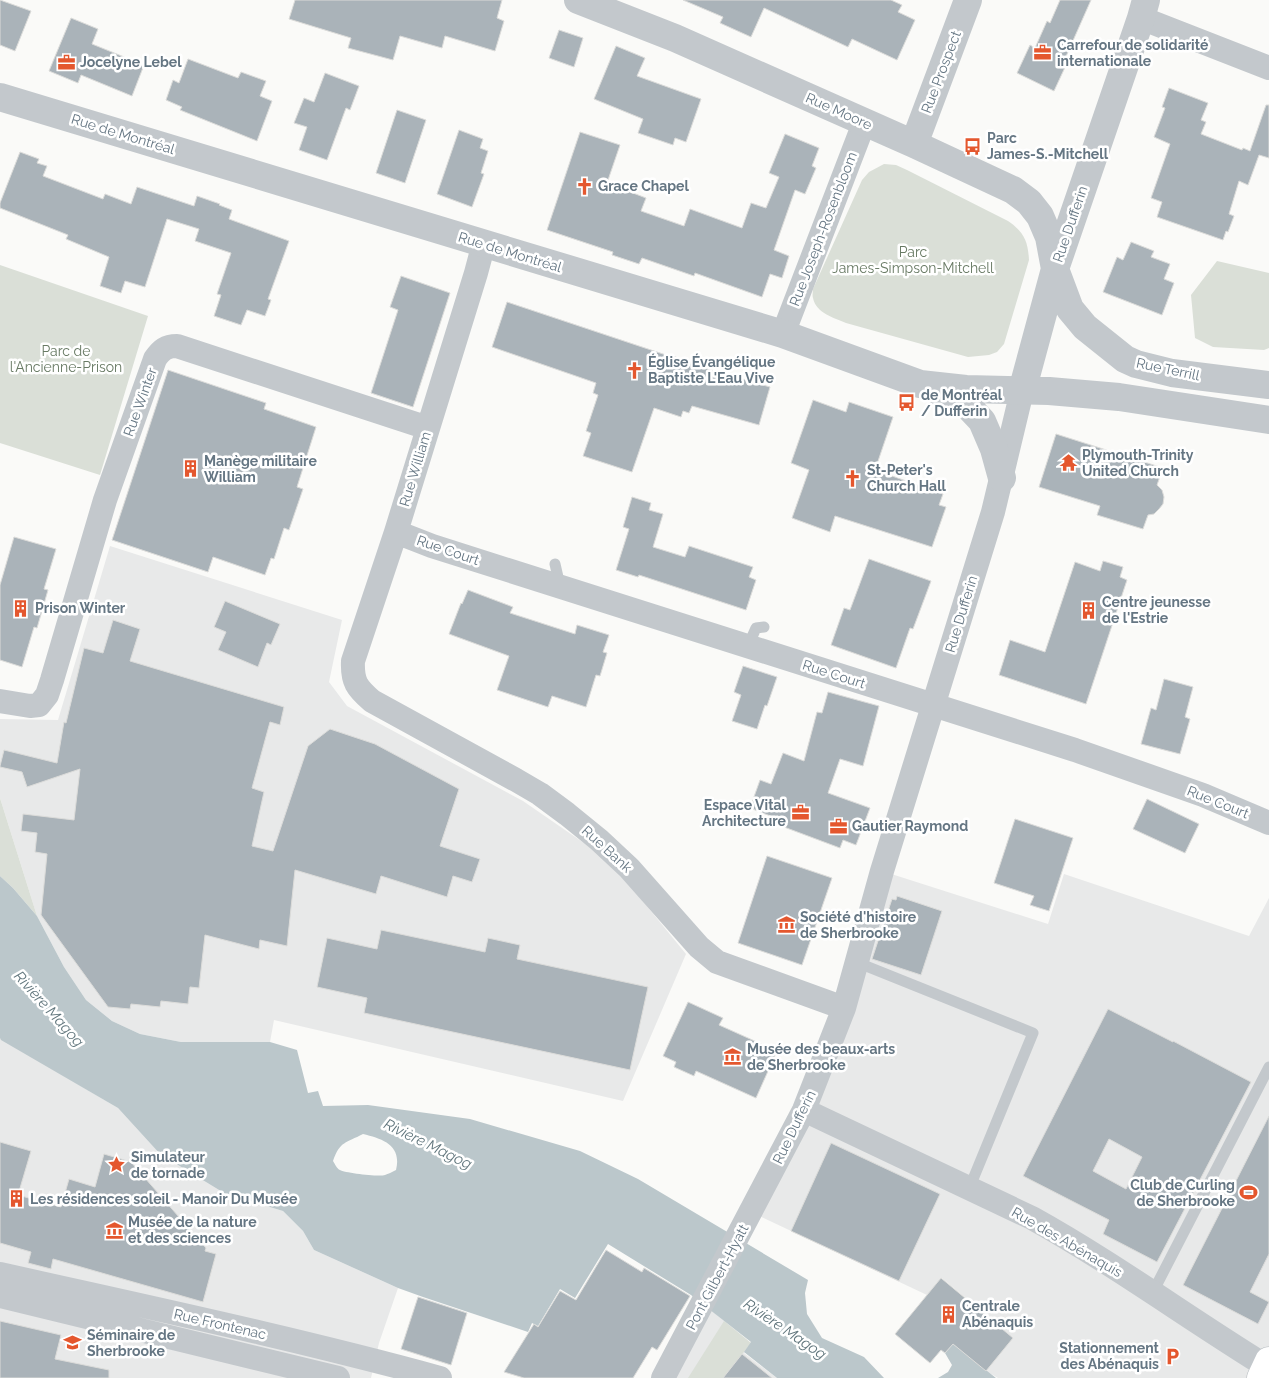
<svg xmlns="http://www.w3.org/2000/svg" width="1269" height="1378" viewBox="0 0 1269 1378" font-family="Raleway,sans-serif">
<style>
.built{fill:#e8e9e9}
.green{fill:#dadfd7}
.water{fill:#bbc7cb;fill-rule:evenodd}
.building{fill:#aab3b9;stroke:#dcdcda;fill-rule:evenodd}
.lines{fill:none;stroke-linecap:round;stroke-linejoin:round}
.primary-casing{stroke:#b5babe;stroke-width:29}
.service{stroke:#c3c8cc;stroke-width:11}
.minor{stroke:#c3c8cc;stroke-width:24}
.tertiary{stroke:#c3c8cc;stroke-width:28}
.primary{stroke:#fff;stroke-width:28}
.labels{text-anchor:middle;stroke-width:5;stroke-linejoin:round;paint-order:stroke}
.poi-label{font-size:14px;font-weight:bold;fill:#657683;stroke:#fff;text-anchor:start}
.street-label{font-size:14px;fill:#657683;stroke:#fff}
.park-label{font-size:14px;fill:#687a64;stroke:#fff}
.water-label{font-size:15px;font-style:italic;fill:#60757c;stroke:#fff}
</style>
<rect width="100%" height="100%" fill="#fafaf8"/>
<path class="built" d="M110 546 342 620 329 682 347 706 523 801 610 861 686 954 623 1101 274 1020 270 1042H181L140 1034 112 1021 86 1000 64 967 37 916 0 798V719L58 720Z
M882 871 1048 924 1064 874 1249 936 1269 898V1378H998L986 1371 1013 1338 942 1278 927 1295 751 1212 804 1110Z
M0 1038 118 1108 160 1154 224 1193 283 1211 303 1231 314 1250 398 1288 379 1343 371 1378H0Z
M706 1306 751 1343 744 1353 777 1378H665Z"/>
<path class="green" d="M884 164 896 165 907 170 1008 221C1024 232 1028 241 1029 260L1004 344 997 352 989 355 968 357 846 323C834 318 816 313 813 298 812 295 813 292 813 289L862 180 869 172Z
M1217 261 1269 273V348L1264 350 1213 347 1195 338 1191 295Z
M0 265 148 316 100 475 0 443Z
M0 798 37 916 13 888 0 876Z
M724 1321 751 1343 723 1378H688Z"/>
<path class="water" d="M0 876 13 888 37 916 64 967 86 1000 112 1021 140 1034 181 1042H270L297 1050 308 1093 318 1091 323 1106 368 1105 470 1119 580 1151 638 1179 808 1280 805 1293 807 1314 822 1338 864 1357 884 1378H777L744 1352 751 1342 691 1295 608 1244 575 1298 560 1289 538 1326 532 1323 528 1332 423 1297 398 1288 314 1250 303 1231 283 1211 224 1193 160 1154 118 1108 1 1040 0 1038ZM363 1134C383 1139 402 1145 396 1170 392 1172 388 1174 385 1175 379 1177 345 1173 340 1170 337 1169 335 1164 333 1161 340 1141 346 1143 363 1134Z
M953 1344 996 1378H938L948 1372 952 1365 945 1353Z"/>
<path class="building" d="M0 0 31 11 15 51 0 45Z
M295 0H502L497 18 504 21 495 51 445 36 442 48 400 36 393 60 348 48 351 38 289 19Z
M683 0H891L902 5 898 12 915 20 897 60 852 39 848 47 764 8 751 37 720 23 723 17Z
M1060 0H1091L1064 61 1067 63 1054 91 1017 73 1030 45 1035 48 1047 21 1050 23Z
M71 18 98 29 92 44 144 65 132 96 81 75 78 83 49 71Z
M559 30 583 38 574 67 549 58Z
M616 46 645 58 637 76 701 99 686 142 675 138 673 145 638 133 643 119 594 99Z
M188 59 238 78 241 72 266 81 260 96 272 101 257 141 180 110 182 107 166 100 173 80 179 83Z
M325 73 359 86 350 110 346 108 327 160 299 150 307 127 294 123 304 98 314 102Z
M1169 88 1208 103 1201 120 1206 122 1201 134 1242 150 1243 148 1250 151 1266 105H1269V158L1259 155 1248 185 1239 181 1229 214 1234 216 1228 232 1226 231 1223 240 1157 217 1162 202 1151 198 1170 144 1154 137 1165 108 1162 107Z
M397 110 426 120 405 183 376 173Z
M459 130 483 139 480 148 488 151 481 173 484 174 472 207 437 194Z
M580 132 620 145 607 183 646 198 641 211 684 226 690 209 742 228 751 203 766 208 779 177 769 173 785 134 819 148 812 166 816 168 805 194 795 190 774 250 789 256 782 278 770 274 762 297 695 273 694 276 642 258 639 264 612 255 613 252 547 230Z
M20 152 39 159 37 163 47 166 43 176 103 199 105 194 131 204 137 187 194 206 197 196 220 204 219 205 232 210 229 219 289 241 268 299 271 300 265 316 247 310 241 325 214 316 221 295 217 294 231 253 195 241 199 229 167 219 145 287 125 281 121 293 100 286 109 257 66 239 68 235 0 208V203Z
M1131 242 1154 251 1151 257 1170 264 1164 279 1174 283 1162 315 1103 292 1117 257 1123 260Z
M401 276 450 293 413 407 371 393 398 310 390 307Z
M507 302 672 357 673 356 705 367 704 368 770 387 759 425 692 406 689 413 683 411 681 417 654 408 632 472 583 456 591 433 586 431 598 395 593 393 596 383 492 347Z
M168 370 266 403 264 409 316 427 297 487 303 489 289 530 284 528 274 559 271 558 265 575 213 557 208 572 112 540Z
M813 400 846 412 849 402 893 417 875 470 943 494 939 505 946 507 932 547 835 516 830 532 792 518 809 470 791 463Z
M1056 434 1163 468 1157 485 1162 490 1164 497 1163 504 1159 509 1154 514 1148 515 1143 529 1097 515 1100 506 1039 487Z
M632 497 651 503 649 510 663 514 653 547 685 557 689 546 753 567 749 577 756 580 746 610 639 575 638 577 616 570 629 529 623 527Z
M14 537 56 549 44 589 48 590 37 628 34 627 22 667 0 660V585Z
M869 559 931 581 913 629 910 628 896 668 831 645 844 608 850 610Z
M1103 561 1123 567 1120 577 1127 580 1086 704 999 675 1010 640 1045 652 1075 562 1100 571Z
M468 590 513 607 510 613 575 634 577 625 609 635 603 652 607 653 600 676 596 675 586 707 552 696 548 707 497 690 509 656 449 634 461 603 462 604Z
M225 601 280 624 271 645 267 643 258 667 218 650 226 632 214 627Z
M113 620 140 629 130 661 284 707 280 725 270 722 252 788 264 792 252 846 273 851 308 746 330 729 375 744 459 789 440 846 480 859 472 882 453 876 447 897 381 876 376 894 295 870 287 946 260 940 259 949 205 935 199 988 190 987 188 1004 161 1001 160 1007 131 1004 130 1009 108 1007 41 915 47 854 35 852 37 833 21 831 23 814 74 820 80 769 27 787 22 772 0 767V766L4 750 57 763 64 722 66 723 84 648 103 653Z
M743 666 777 677 767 706 765 705 757 729 732 721 741 695 734 692Z
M1164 679 1193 687 1185 717 1190 719 1180 754 1141 744 1151 708 1156 710Z
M828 692 879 706 863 766 840 759 828 793 870 808 856 845 843 840 840 848 776 824 778 819 750 808 760 780 771 784 783 753 804 761 817 712 822 713Z
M1147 799 1199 824 1185 853 1133 829Z
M1015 819 1073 838 1049 911 1030 905 1034 896 994 883Z
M767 856 832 878 802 965 738 943Z
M897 896 942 911 921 975 872 959 892 899 896 900Z
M381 930 485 952 488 938 520 945 517 959 648 987 630 1070 364 1013 367 998 317 987 327 938 377 949Z
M688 1002 723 1018 719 1025 777 1051 756 1098 696 1071 694 1076 674 1067 676 1062 663 1056Z
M1108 1009 1173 1042V1041L1251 1082 1157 1262 1103 1234 1109 1220 1023 1176ZM1109 1139 1142 1157 1126 1189 1093 1171Z
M1269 1116V1254L1250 1292 1269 1302 1258 1324 1183 1285Z
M0 1142 31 1151 18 1195 61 1207 69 1179 95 1187 104 1154 131 1162 206 1248 205 1251 216 1254 203 1302 53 1259 51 1269 28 1263 31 1252 0 1243Z
M831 1143 940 1194 899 1281 791 1231Z
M606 1250 642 1272 644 1268 690 1296 657 1350 652 1347 633 1378H524L504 1372 534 1324 538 1327 560 1291 576 1300Z
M941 1278 1013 1338 986 1371 953 1344 945 1353 941 1350 930 1363 895 1334Z
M418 1297 467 1313 451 1365 401 1349Z
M0 1321 61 1335 55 1359 109 1370V1378H0Z
M742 1354 772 1378H723Z"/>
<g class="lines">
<defs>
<path id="primary" d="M1261 1378 1269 1361"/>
</defs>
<use href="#primary" class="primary-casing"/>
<path class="service" d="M555 564 560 586
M748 646 756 628 764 627
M856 962 1033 1033 969 1189
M1153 1292 1269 1067"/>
<path class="minor" d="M1141 18 1269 68
M484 243 476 273 396 532 353 661C352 682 357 688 372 701L516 780 540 794 567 814 599 840 629 868 699 947 717 962 844 1008
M783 334 864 123
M396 532 432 546 1075 750 1203 795 1269 823
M0 701 30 706 39 705 47 695 52 680 105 500 155 359C161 350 166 346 177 346L428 428
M804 1110 825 1120 1032 1218C1113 1263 1188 1318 1266 1366
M0 1274C147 1307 294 1338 440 1378
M0 1296 338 1378
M663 1378 804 1110 844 1008 882 871 993 512 1022 391"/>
<path class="tertiary" d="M578 0 675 38 914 144 1013 190 1029 202 1040 216 1049 237 1055 269 1070 309 1085 327 1125 359 1136 364 1172 373 1269 385
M0 97 783 334 920 384 966 389 1049 391 1119 397 1269 420
M914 144 968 0
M938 391 965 403 982 421 994 449 1002 478
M1022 391 1055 269 1141 18 1146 0"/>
<use href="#primary" class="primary"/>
</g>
<defs>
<symbol id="office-bare" viewBox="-9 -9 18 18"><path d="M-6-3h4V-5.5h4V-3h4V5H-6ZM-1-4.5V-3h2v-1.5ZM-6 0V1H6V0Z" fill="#e4572e" stroke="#fff" stroke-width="2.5" paint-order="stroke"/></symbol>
<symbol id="bus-bare" viewBox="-9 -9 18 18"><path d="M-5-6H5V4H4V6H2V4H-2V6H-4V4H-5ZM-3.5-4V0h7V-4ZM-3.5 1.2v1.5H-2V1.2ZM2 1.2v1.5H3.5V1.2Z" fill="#e4572e" stroke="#fff" stroke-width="2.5" paint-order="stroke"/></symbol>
<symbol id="church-bare" viewBox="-9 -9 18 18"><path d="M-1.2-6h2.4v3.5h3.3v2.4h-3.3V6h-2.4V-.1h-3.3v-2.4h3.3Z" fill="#e4572e" stroke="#fff" stroke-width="2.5" paint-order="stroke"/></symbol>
<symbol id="temple-bare" viewBox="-9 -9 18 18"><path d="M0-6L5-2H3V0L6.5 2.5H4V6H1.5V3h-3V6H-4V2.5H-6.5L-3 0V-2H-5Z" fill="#e4572e" stroke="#fff" stroke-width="2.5" paint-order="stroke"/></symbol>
<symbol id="building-bare" viewBox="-9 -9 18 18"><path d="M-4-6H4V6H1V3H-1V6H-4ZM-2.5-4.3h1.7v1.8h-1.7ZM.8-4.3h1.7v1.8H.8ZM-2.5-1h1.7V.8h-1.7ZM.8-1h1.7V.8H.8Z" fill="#e4572e" stroke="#fff" stroke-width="2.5" paint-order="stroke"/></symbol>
<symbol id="museum-bare" viewBox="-9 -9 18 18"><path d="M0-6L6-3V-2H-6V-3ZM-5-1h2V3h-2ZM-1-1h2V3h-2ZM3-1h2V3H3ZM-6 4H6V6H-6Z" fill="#e4572e" stroke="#fff" stroke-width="2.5" paint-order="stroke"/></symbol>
<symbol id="sight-bare" viewBox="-9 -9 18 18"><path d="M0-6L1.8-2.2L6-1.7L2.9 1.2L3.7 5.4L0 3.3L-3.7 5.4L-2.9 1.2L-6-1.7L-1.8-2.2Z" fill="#e4572e" stroke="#fff" stroke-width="2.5" paint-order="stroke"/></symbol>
<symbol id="stadium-bare" viewBox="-9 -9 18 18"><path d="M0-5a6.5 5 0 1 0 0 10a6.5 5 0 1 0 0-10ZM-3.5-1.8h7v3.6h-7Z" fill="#e4572e" stroke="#fff" stroke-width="2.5" paint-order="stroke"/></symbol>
<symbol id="school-bare" viewBox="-9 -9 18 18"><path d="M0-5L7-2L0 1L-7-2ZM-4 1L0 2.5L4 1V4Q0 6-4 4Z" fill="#e4572e" stroke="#fff" stroke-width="2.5" paint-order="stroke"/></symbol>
<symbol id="parking-bare" viewBox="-9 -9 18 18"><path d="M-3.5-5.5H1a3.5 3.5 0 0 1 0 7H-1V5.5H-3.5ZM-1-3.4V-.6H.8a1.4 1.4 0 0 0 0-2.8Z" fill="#e4572e" stroke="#fff" stroke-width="2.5" paint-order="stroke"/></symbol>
</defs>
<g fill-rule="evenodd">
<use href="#office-bare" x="1030" y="40" width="25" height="25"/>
<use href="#office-bare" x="54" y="50" width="25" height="25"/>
<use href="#bus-bare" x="960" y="134" width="25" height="25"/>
<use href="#church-bare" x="572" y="174" width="25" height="25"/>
<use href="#church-bare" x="622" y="358" width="25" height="25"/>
<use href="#bus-bare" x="894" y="390" width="25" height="25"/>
<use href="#temple-bare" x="1056" y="450" width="25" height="25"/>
<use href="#building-bare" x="178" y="456" width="25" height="25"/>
<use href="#church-bare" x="840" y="466" width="25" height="25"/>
<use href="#building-bare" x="8" y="596" width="25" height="25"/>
<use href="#building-bare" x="1076" y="598" width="25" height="25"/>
<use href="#office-bare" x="788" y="800" width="25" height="25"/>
<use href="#office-bare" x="826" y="814" width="25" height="25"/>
<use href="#museum-bare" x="774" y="912" width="25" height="25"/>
<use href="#museum-bare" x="720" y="1044" width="25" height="25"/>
<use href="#sight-bare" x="104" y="1152" width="25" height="25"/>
<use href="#stadium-bare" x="1236" y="1180" width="25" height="25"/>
<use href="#building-bare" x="4" y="1186" width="25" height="25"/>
<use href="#museum-bare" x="102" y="1218" width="25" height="25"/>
<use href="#building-bare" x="936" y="1302" width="25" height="25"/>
<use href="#school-bare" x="60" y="1330" width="25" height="25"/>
<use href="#parking-bare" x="1160" y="1344" width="25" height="25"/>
</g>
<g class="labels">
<g class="poi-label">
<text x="1057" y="50">Carrefour de solidarité<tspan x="1057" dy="16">internationale</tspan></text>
<text x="80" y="67">Jocelyne Lebel</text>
<text x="987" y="143">Parc<tspan x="987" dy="16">James-S.-Mitchell</tspan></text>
<text x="598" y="191">Grace Chapel</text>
<text x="648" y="367">Église Évangélique<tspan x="648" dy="16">Baptiste L'Eau Vive</tspan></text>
<text x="921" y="400">de Montréal<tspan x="921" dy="16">/ Dufferin</tspan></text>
<text x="1082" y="460">Plymouth-Trinity<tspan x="1082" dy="16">United Church</tspan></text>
<text x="204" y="466">Manège militaire<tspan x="204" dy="16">William</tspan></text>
<text x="867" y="475">St-Peter's<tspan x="867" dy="16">Church Hall</tspan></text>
<text x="1102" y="607">Centre jeunesse<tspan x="1102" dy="16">de l'Estrie</tspan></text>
<text x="35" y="613">Prison Winter</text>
<text x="786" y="810" text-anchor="end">Espace Vital<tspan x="786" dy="16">Architecture</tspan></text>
<text x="852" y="831">Gautier Raymond</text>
<text x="800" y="922">Société d'histoire<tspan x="800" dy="16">de Sherbrooke</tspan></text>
<text x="747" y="1054">Musée des beaux-arts<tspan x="747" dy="16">de Sherbrooke</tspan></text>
<text x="131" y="1162">Simulateur<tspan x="131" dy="16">de tornade</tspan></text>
<text x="1235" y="1190" text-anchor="end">Club de Curling<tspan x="1235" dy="16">de Sherbrooke</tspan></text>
<text x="30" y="1204">Les résidences soleil - Manoir Du Musée</text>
<text x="128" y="1227">Musée de la nature<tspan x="128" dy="16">et des sciences</tspan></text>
<text x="962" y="1311">Centrale<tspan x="962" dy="16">Abénaquis</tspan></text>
<text x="87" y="1340">Séminaire de<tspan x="87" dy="16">Sherbrooke</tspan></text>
<text x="1159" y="1353" text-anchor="end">Stationnement<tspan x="1159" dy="16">des Abénaquis</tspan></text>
</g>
<g class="street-label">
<text transform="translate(941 72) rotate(-69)" y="5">Rue Prospect</text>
<text transform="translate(839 111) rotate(24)" y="5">Rue Moore</text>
<text transform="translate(123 134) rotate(17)" y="5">Rue de Montréal</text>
<text transform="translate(1070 224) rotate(-71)" y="5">Rue Dufferin</text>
<text transform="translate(823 229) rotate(-69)" y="5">Rue Joseph-Rosenbloom</text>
<text transform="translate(510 252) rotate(17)" y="5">Rue de Montréal</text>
<text transform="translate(1168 369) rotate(12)" y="5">Rue Terrill</text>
<text transform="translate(140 402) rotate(-70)" y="5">Rue Winter</text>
<text transform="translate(415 469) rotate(-73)" y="5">Rue William</text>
<text transform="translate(448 550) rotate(19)" y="5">Rue Court</text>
<text transform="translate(961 614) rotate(-73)" y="5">Rue Dufferin</text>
<text transform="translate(834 674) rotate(18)" y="5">Rue Court</text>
<text transform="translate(1218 802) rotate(22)" y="5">Rue Court</text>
<text transform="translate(607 849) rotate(42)" y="5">Rue Bank</text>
<text transform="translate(794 1127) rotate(-64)" y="5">Rue Dufferin</text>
<text transform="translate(1067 1242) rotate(30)" y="5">Rue des Abénaquis</text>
<text transform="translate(717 1277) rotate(-62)" y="5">Pont Gilbert-Hyatt</text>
<text transform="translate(220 1324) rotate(13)" y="5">Rue Frontenac</text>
</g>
<g class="park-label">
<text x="913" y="257">Parc<tspan x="913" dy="16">James-Simpson-Mitchell</tspan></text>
<text x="66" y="356">Parc de<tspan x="66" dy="16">l'Ancienne-Prison</tspan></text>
</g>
<g class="water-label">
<text transform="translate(49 1009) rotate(48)" y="5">Rivière Magog</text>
<text transform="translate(428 1144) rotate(26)" y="5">Rivière Magog</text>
<text transform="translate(785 1329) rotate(34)" y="5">Rivière Magog</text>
</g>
</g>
</svg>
